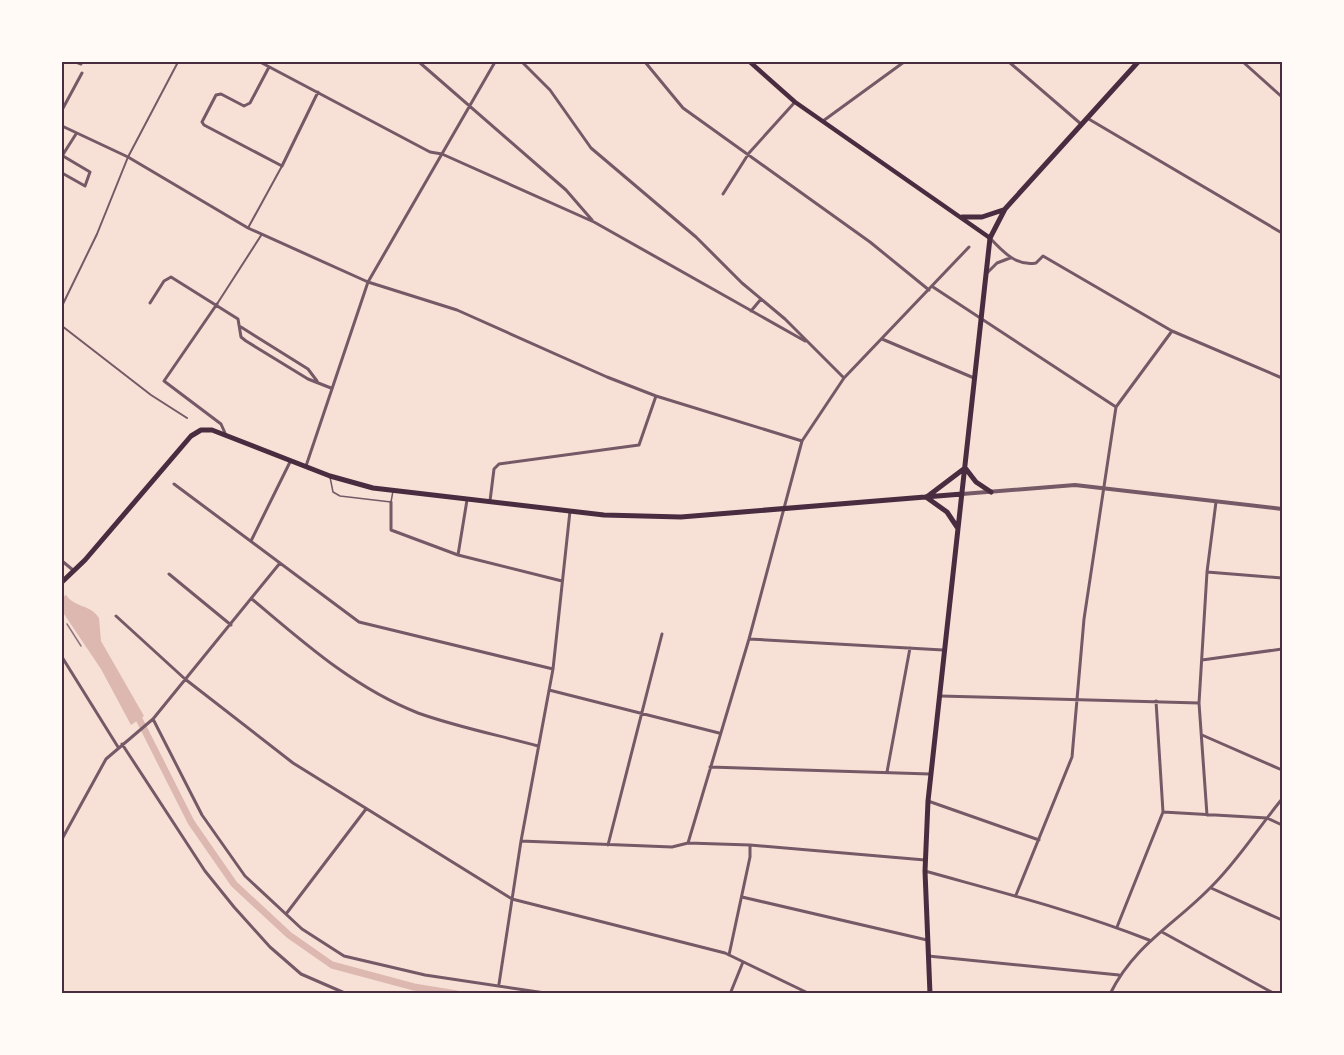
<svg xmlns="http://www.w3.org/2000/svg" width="1344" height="1055" viewBox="0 0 1344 1055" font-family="Quicksand,sans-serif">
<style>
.water{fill:#dcb8b0}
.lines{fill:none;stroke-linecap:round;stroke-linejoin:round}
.canal{stroke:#dcb8b0;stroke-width:7}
.service{stroke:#755966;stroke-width:1.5}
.pedestrian{stroke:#755966;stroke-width:2}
.minor{stroke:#755966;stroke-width:3}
.tertiary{stroke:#755966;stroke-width:4}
.secondary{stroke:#4a2c40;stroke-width:4.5}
.primary{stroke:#4a2c40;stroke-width:5}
.rail{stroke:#8f747c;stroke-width:1.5}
.neatline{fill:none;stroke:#4a2c40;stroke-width:2}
</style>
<rect width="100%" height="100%" fill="#f7e1d7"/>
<path class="water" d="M66 595C75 608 90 604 99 618L101 641 144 716 131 725 101 669 62 611V597Z"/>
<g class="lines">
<path class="canal" d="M136 713 191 822 234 884 289 935 332 965 414 987 457 994"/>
<path class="service" d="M330 477 333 492 340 496 391 502 393 491"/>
<path class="pedestrian" d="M248 228 282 166
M217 304 262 234
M62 306 97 234 128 157 178 62
M62 326 151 395 187 418"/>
<path class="minor" d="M76 62 81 64
M260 62 430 152 442 154 594 222 805 341
M419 62 566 190 592 220
M522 62 550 90 591 148 696 237 742 283 785 319 844 378
M645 62 683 108 870 242 929 290
M1009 62 1081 124
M1243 62 1282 97
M269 67 250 103 244 106 221 94 216 95 202 122 204 125 282 166 318 92
M62 110 82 73
M1087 118 1282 233
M823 121 904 62
M62 126 128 157 248 228 368 282 457 310 607 377 656 396 802 441
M62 156 76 134
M62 173 85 186 90 172 63 156
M723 194 749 153 795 102
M990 238C1002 251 1017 267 1036 263L1043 256 1172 331 1282 378
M987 273 997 263 1010 258
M933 287 1116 407
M150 303 164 281 171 277 238 319 241 337 246 341 308 379 331 388
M217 304 164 381 221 424 225 433
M751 311 761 299
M241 327 308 369 317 381
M882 339 974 378
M306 466 368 282 495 62
M174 484 359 622 553 669
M467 500 458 555 562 581
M490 501 494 469 499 464 639 445 656 396
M391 502V530L458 555
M251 541 290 462
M62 561 73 570
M1207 572 1282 578
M169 574 231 625
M252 599C303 642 354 688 418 713 457 727 498 735 538 746
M116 616 185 679 293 763 512 899 725 953 810 994
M749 639 943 650
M62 657 118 747
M1202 660 1282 649
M549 690 719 733
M940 696 1199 703
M153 719 202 815 245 876 302 929 344 956 425 975 552 994
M1202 735 1282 770
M122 744 205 871 234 907 270 947 301 974 347 994
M710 767 930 774
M887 772 910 648
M928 801 1039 840
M1163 812 1267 818 1282 825
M1207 815 1199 703 1207 572 1216 502
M62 839 106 759 153 719 280 563
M521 841 672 847 688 843 750 845 925 860
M688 843 749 639 802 441 844 378 969 247
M608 845 662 634
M925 871C1000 892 1076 911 1149 940
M1211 888 1282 920
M1016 895 1072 757 1084 619 1116 407 1172 331
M742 897 927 940
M286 914 366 809
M1117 927 1163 812 1156 701
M1162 932 1275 994
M729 955 750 857V845
M928 956 1119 975
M499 984 521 841 553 669 570 511
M730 994 743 962
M1110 994C1134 945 1174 925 1210 888 1237 862 1258 828 1282 799"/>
<path class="tertiary" d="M962 494 1075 485 1282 509"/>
<path class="secondary" d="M750 62 795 102 990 238"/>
<path class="primary" d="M962 217H982L1003 210
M966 469 976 482 991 492
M928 496 965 468
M926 497 947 512 957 527
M62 582 85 560 191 436 201 430H212L330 476 373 488 604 515 681 517 962 494
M930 994 925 871 928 801 990 238 1005 209 1138 62"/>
<path class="rail" d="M67 624 81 646"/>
</g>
<rect width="1344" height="1055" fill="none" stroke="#fffaf5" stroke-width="126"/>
<rect x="63" y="63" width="1218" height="929" class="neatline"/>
</svg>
